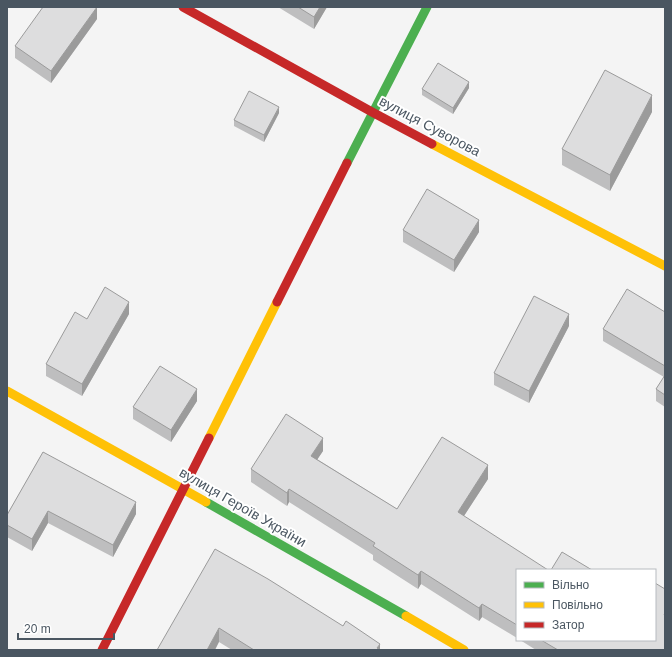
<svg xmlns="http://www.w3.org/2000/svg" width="672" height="657" viewBox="0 0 672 657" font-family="Arial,sans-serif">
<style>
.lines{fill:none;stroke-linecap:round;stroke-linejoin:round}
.fast{stroke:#4caf50;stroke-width:9}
.slow{stroke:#ffc107;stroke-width:9}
.jam{stroke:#c62828;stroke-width:9}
.wall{fill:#bebebf}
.shaded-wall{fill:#9b9b9b}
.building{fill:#ddddde;stroke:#9b9b9b}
.labels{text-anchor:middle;stroke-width:4;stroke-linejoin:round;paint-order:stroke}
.street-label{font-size:14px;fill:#4a5661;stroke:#fff}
</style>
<rect width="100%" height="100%" fill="#f4f4f4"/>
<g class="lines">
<path class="fast" d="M347 163 427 7
M206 502 406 616"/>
<path class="slow" d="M432 144 665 266
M7 391 206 502
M209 438 277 302
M406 616 464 650"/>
<path class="jam" d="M183 7 372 112 432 144
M277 302 347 163
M102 650 209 438"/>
</g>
<path class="wall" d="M278 7H327L314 29Z
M97 19 51 83 15 58V46Z
M469 88 453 114 422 95V89Z
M652 112 610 191 562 165V149Z
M279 113 264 142 234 126V120Z
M403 230 479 232 454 272 403 242Z
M665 312V407L656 401V389L664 377 603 341V329Z
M129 314 82 396 46 376V364L87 319Z
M569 326 529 403 494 385V373Z
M197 401 171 442 133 419V407Z
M323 451 317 459 397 509 488 479 464 516 517 570V638L482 617 479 621 421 584 418 589 373 560V555L289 502 287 506 251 482V469Z
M43 452 136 514 113 557 48 523 32 551 7 537V515Z
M215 549 380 650H232L219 642Z
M520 640H655L665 650H536Z"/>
<path class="shaded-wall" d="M97 7V19L51 83V71Z
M320 7H327L314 29V17Z
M469 82V88L453 114V108Z
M652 95V112L610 191V175Z
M279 107V113L264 142V135Z
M479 220V232L454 272V260Z
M129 302V314L82 396V384Z
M569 314V326L529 403V391Z
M197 389V401L171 442V430Z
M323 438V451L311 469V456Z
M488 465V479L458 525V512Z
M289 489V502L287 506V493Z
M136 502V514L113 557V545Z
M48 511V523L32 551V539Z
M421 571V584L418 589V575Z
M482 604V617L479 621V608Z
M219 628V642L215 650H207Z
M380 644V650L377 648Z"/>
<path class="building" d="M43 7H97L51 71 15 46Z
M298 7H320L314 17Z
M438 63 469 82 453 108 422 89Z
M605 70 652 95 610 175 562 149Z
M249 91 279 107 264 135 234 120Z
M427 189 479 220 454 260 403 230Z
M105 287 129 302 82 384 46 364 75 312 87 319Z
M627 289 665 312V366L603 329Z
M534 296 569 314 529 391 494 373Z
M160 366 197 389 171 430 133 407Z
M665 375V395L656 389Z
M286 414 323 438 311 456 397 509 442 437 488 465 458 512 548 570H517V625L482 604 479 608 421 571 418 575 373 546 375 543 289 489 287 493 251 469Z
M43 452 136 502 113 545 48 511 32 539 7 525V515Z
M215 549 268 579 343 626 346 621 380 644 377 648 380 650H254L219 628 207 650H157Z
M562 552 592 570H551Z
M655 583 665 589V613L664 615H665V650H558L541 640H655Z"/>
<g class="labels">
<g class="street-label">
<text transform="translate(430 126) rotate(28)" y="5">вулиця Суворова</text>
<text transform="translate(243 507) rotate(30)" y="5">вулиця Героїв України</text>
</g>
</g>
<rect width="672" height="657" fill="none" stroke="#4a5661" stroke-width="16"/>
<rect x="516" y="569" width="140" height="72" fill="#ffffff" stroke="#b7bbc0"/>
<rect x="524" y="582" width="20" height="6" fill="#4caf50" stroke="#b7bbc0"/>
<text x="552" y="589" font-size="12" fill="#4a5661">Вільно</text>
<rect x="524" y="602" width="20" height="6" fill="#ffc107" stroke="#b7bbc0"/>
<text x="552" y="609" font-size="12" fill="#4a5661">Повільно</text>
<rect x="524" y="622" width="20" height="6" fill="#c62828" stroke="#b7bbc0"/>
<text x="552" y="629" font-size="12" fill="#4a5661">Затор</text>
<path d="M18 633v6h96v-6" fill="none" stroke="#4a5661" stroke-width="2"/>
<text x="24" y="633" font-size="12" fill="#4a5661" stroke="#ffffff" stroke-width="3" paint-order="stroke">20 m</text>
</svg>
